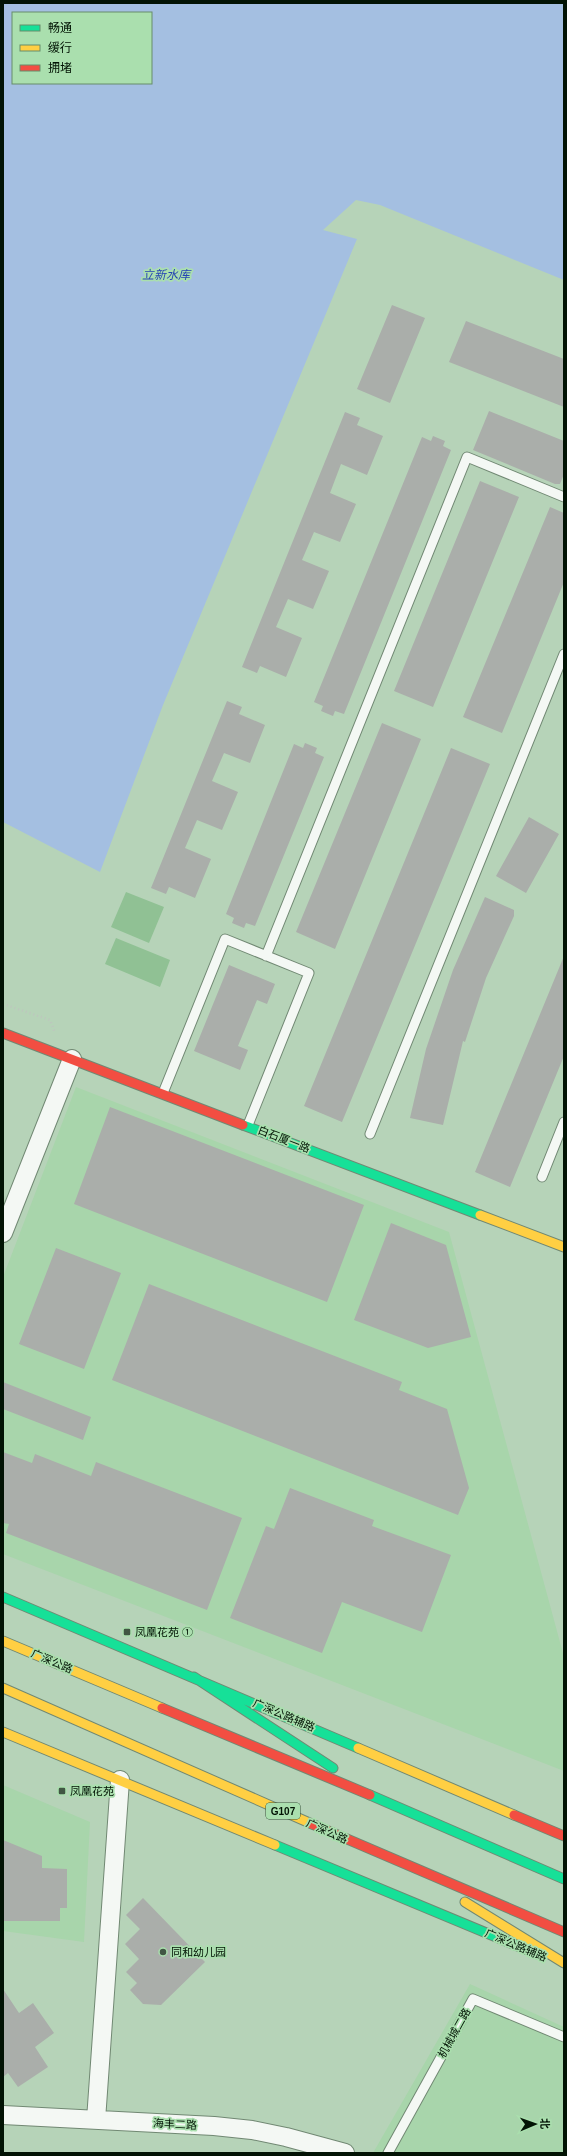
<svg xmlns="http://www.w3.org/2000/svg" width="567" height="2156" viewBox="0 0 567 2156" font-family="Arial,'Noto Sans SC',sans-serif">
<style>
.built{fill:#a8d5ab}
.green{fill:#90c194}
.water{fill:#a4bfe1;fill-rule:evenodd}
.building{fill:#aaaeaa}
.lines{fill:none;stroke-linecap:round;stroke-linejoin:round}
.lane-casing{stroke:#718873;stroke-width:11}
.street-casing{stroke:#718873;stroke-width:20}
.fast-casing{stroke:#718873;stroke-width:11}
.slow-casing{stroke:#718873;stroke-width:11}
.jam-casing{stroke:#718873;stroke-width:11}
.path{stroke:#bec5be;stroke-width:2.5;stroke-dasharray:1 3;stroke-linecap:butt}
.lane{stroke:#f4f8f4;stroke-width:9}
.street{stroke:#f4f8f4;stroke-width:18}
.fast{stroke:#16e098;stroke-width:9}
.slow{stroke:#ffcf43;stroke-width:9}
.jam{stroke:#f24e42;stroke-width:9}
.poi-dot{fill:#415643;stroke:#aadfae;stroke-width:1.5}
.labels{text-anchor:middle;stroke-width:3.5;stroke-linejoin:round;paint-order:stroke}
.shield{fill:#aadfae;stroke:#345037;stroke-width:1}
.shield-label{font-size:10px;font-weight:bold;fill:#021304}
.street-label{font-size:11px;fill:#021304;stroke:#aadfae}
.poi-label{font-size:11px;fill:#021304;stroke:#aadfae;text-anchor:start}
.water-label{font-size:12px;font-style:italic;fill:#2544b4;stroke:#aadfae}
</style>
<rect width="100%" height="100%" fill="#b6d3b8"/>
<path class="built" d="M76 1087 449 1232 564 1657V1771L3 1554V1277Z
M3 1785 90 1822 84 1942 3 1931Z
M470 1984 564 2027V2153H373Z"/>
<path class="green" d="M126 892 164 907 149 943 111 927Z
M116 938 170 960 160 987 105 964Z"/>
<path class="water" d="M3 3H564V280L380 205 356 200 323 230 357 239 163 705 100 872 3 822ZM13 13H151V83H13Z"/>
<path class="building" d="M392 305 425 318 390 403 357 389Z
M466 321 564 359V407L449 362Z
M489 411 564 441V474L560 484H555L473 450Z
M345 412 360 418 357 425 383 436 367 475 341 464 330 493 356 504 340 542 314 532 302 560 329 571 313 609 288 599 276 627 302 638 286 677 260 666 257 673 242 667Z
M433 436 445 441 443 446 451 450 344 714 335 711 333 716 321 711 323 706 314 702 422 437 431 441Z
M480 481 519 497 433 707 394 691Z
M550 507 564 513V582L502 733 463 717Z
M227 701 242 707 239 714 265 725 250 763 224 753 212 781 238 792 222 830 197 820 185 848 211 859 195 898 169 887 166 894 151 888Z
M382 723 421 739 335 949 296 932Z
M305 743 317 748 315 753 324 757 255 926 246 923 244 928 232 923 234 918 226 914 294 744 303 748Z
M451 748 490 764 342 1122 304 1106Z
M529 817 559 834 526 893 496 876Z
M485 897 514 910V916L486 978 465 1042 463 1041 443 1125 410 1118 426 1049 453 970Z
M564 956V1056L510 1187 475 1172Z
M229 965 275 984 267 1004 257 1000 238 1046 248 1050 240 1070 194 1051Z
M110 1107 364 1205 327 1302 74 1204Z
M391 1223 446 1245 471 1337 428 1348 354 1320Z
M56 1248 121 1273 84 1369 19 1344Z
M149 1284 402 1382 399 1390 447 1409 469 1488 458 1515 112 1380Z
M3 1382 91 1417 83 1440 3 1409Z
M3 1452 32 1463 35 1454 91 1476 96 1462 242 1518 207 1610 6 1533 9 1524 3 1523Z
M290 1488 374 1520 372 1526 451 1555 422 1632 342 1602 322 1653 230 1618 266 1526 274 1529Z
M3 1840 42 1856V1868L67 1869V1908H60V1921H3Z
M143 1898 205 1962 161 2005 143 2004 130 1990 137 1983 126 1972 139 1959 125 1944 140 1929 126 1915Z
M3 1989 19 2013 33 2003 54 2033 35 2047 48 2067 18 2087 8 2073 3 2077Z"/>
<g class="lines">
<defs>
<path id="lane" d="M266 956 467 457 564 497
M163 1093 225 939 309 973 248 1125
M370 1134 564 654
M542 1177 564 1122
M388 2153 473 1999 564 2037"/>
<path id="street" d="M3 1233 72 1059
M3 2115 214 2126 252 2130 286 2137 345 2153
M96 2120 120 1780"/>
<path id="fast" d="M243 1125 480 1215
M3 1597 358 1748
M194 1677 333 1768
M370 1795 564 1879
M275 1845 537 1954"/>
<path id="slow" d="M480 1215 564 1247
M3 1641 162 1708
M3 1688 312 1824
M3 1732 275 1845
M358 1748 514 1815
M465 1902 564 1963"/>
<path id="jam" d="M3 1033 243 1125
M162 1708 370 1795
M514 1815 564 1836
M312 1824 564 1932"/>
</defs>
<use href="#lane" class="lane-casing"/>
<use href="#street" class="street-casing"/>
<use href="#fast" class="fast-casing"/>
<use href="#slow" class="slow-casing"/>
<use href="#jam" class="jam-casing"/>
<path class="path" d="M3 1004 50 1020 55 1033"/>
<use href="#lane" class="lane"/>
<use href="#street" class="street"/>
<use href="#fast" class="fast"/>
<use href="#slow" class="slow"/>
<use href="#jam" class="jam"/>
</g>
<g class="poi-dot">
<rect x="123" y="1628" width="8" height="8" rx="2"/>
<rect x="58" y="1787" width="8" height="8" rx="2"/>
<circle cx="163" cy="1952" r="4"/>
</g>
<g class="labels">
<rect class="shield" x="266" y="1803" width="34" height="16" rx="3"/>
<g class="shield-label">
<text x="283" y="1815">G107</text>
</g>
<g class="street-label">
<text transform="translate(284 1139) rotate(21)" y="4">白石厦一路</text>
<text transform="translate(52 1661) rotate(23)" y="4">广深公路</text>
<text transform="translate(284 1715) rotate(23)" y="4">广深公路辅路</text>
<text transform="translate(327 1831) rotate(24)" y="4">广深公路</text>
<text transform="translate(516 1945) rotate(23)" y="4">广深公路辅路</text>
<text transform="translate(454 2033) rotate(-61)" y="4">机械城二路</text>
<text transform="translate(175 2124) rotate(3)" y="4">海丰二路</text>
</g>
<g class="poi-label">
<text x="135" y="1636">凤凰花苑 ①</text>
<text x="70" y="1795">凤凰花苑</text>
<text x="171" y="1956">同和幼儿园</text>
</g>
<g class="water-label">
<text x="166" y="279">立新水库</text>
</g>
</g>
<rect width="567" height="2156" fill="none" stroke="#021304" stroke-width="8"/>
<rect x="12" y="12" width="140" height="72" fill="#aadfae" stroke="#678d6a"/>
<rect x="20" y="25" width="20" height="6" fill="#16e098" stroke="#678d6a"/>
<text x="48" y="32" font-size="12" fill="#021304">畅通</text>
<rect x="20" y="45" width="20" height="6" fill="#ffcf43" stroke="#678d6a"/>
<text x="48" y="52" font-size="12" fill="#021304">缓行</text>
<rect x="20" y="65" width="20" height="6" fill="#f24e42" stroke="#678d6a"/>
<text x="48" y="72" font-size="12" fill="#021304">拥堵</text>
<g transform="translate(535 2124) rotate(88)" stroke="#aadfae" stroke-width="3" paint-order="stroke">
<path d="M0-3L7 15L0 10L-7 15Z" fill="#021304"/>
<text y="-6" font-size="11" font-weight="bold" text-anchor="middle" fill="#021304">北</text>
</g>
</svg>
